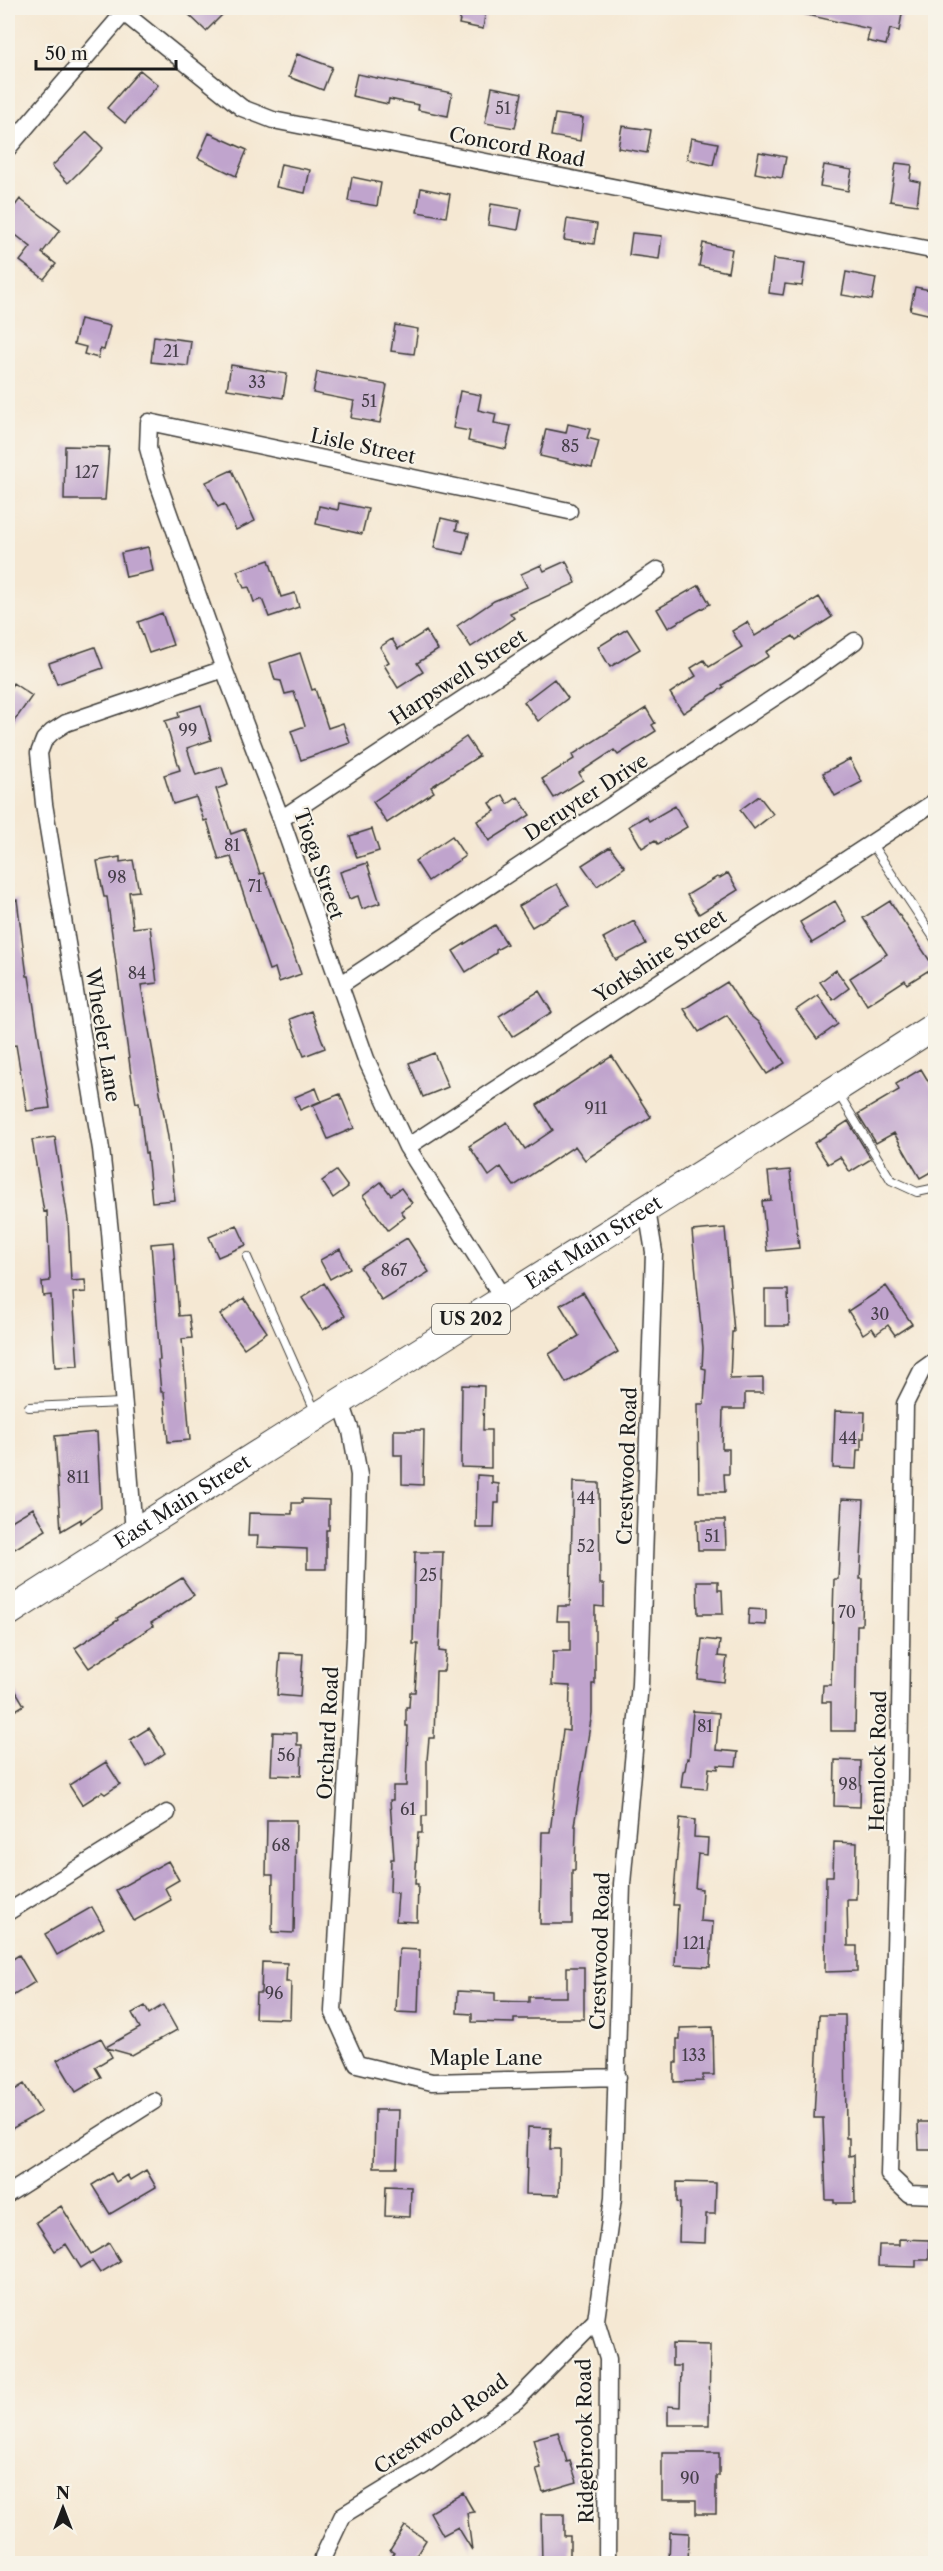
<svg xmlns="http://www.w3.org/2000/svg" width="943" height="2571" viewBox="0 0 943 2571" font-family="'Libre Caslon Text',serif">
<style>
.building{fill:#c0a4cd}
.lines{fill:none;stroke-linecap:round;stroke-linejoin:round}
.service-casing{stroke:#3d3b37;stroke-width:10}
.minor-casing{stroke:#3d3b37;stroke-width:19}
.trunk-casing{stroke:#3d3b37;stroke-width:29}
.service{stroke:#fff;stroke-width:8}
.minor{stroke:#fff;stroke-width:16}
.trunk{stroke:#fff;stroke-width:27}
.labels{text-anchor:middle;stroke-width:4.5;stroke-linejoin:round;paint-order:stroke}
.number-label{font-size:16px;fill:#453e48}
.shield{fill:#f7f3e8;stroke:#5e5c59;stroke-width:1.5}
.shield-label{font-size:18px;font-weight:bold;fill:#1c1c1c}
.street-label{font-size:20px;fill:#1c1c1c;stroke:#f7f3e8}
</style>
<rect width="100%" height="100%" fill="#f7f3e8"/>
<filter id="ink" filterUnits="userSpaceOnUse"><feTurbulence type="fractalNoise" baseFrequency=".0167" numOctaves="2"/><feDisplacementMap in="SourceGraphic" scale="12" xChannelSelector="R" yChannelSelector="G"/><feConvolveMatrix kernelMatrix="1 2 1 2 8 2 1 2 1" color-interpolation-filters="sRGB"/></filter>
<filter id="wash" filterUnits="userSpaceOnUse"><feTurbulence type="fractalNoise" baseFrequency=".008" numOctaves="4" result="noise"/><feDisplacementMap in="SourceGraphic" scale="24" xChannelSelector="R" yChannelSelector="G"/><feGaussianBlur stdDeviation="1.35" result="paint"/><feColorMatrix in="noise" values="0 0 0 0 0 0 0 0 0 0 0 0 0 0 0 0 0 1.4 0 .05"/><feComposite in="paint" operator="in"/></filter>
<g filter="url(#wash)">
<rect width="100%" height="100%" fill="#f5e8d3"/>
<g id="blocks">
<path class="building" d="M182 8H229L206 31Z
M803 8H876L902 14 899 31 890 29 886 45 867 41 870 29 803 14Z
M462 10 485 15 483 29 459 24Z
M297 54 332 67 323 90 289 77Z
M140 70 158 85 125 123 107 108Z
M357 74 452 93 448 116 418 110 419 105 389 99 388 104 352 96Z
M492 87 522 93 515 128 485 123Z
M555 114 583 118 580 141 551 136Z
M622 126 651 130 647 153 618 148Z
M87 132 103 148 68 183 52 166Z
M209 133 247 150 236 176 198 158Z
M691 138 718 143 713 165 687 159Z
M759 152 786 157 782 178 755 173Z
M896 163 912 165 910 180 920 182 917 205 890 201Z
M281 164 310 170 305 193 276 187Z
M824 165 852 170 848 191 820 186Z
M352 177 381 183 377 206 348 201Z
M421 188 450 194 446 217 417 212Z
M20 199 60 230 42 253 56 264 44 279 20 261 31 247 8 229V215Z
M491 204 522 209 518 230 488 225Z
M567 219 597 224 594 244 564 240Z
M632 233 662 236 659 259 629 255Z
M703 243 732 249 728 272 699 266Z
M773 259 805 263 802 286 785 284 783 295 769 293Z
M846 272 876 278 872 300 842 295Z
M915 287 936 291V316L910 310Z
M80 319 110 326 104 350 100 349 98 358 84 354 86 347 74 344Z
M395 325 418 329 414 354 391 351Z
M154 336 191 341 188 366 151 362Z
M231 365 287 374 283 398 227 389Z
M317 372 387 385 380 423 351 418 354 401 313 393Z
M460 391 481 395 478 410 496 414 494 423 511 426 506 449 468 441 470 431 453 428Z
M568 424 590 429 587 438 599 441 592 468 540 456 546 429 566 433Z
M65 446 109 447 105 500H64Z
M232 470 255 521 236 530 224 504 218 507 206 482Z
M339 503 368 509 362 534 316 524 319 506 338 510Z
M441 518 458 522 456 530 469 533 464 554 434 548Z
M148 547 153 571 126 577 121 553Z
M269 560 281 597 295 593 299 607 269 617 262 599 254 602 249 587 244 588 237 571Z
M566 561 576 583 510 613 514 618 471 647 457 626 494 601 527 587 521 574 541 565 544 571Z
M699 585 710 604 668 628 657 609Z
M819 597 832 617 796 640 793 636 766 652 769 656 722 685 724 687 683 713 670 693 696 676 691 668 704 660 709 667 742 647 732 631 747 622 755 636Z
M162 613 173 645 149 653 138 622Z
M627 629 640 649 610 667 598 647Z
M426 631 438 650 417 663 423 672 398 688 384 665 389 662 380 647 392 639 398 649Z
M95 647 103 668 57 684 49 663Z
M300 653 312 690 315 689 328 728 343 723 350 743 301 760 291 731 305 726 294 692 285 694 281 681 275 680 270 663Z
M554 679 568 698 538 721 524 702Z
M13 683 32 696 8 730V691Z
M201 705 211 740 187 748 196 775 222 767 228 785 216 789 231 834 245 829 260 874 264 873 301 974 279 982 275 968 269 970 231 857 219 860 207 820 204 821 196 797 173 804 164 775 180 770 165 721 179 717 178 712Z
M646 708 655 723 652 725 656 731 618 755 614 750 579 773 583 780 554 798 542 779 574 759 572 755Z
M466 737 479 756 431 787 434 792 387 823 373 802Z
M850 759 862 782 835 796 823 773Z
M503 795 508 804 518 797 530 815 489 841 477 821 495 811 490 803Z
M759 796 773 814 754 829 740 810Z
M675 806 687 827 658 844 655 840 642 848 629 826 646 816 649 821Z
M372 829 379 851 357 858 350 836Z
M452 836 465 856 428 881 415 861Z
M610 847 625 867 597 886 582 865Z
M120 857V862L133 860 139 891 129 892 133 928 150 926 157 983 141 985 168 1137 175 1200 152 1202 147 1153H145L139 1102 136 1103 131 1074 107 897H104L97 861Z
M367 863 380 903 362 909 358 896 349 899 340 872Z
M728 873 738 890 699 914 687 895 717 877 720 878Z
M557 884 569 905 532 927 519 906Z
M17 900 27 976H29L50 1108 27 1111 16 1045 8 1046V901Z
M835 901 847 922 812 943 800 922Z
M890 901 934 967 907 984 905 980 867 1005 850 978 887 954 863 918Z
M634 921 646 944 616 960 603 938Z
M495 925 507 944 496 950V953L466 972 453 951Z
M836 970 849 988 833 1000 820 982Z
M727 982 747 1013 758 1022 785 1063 767 1074 727 1015 699 1032 684 1009Z
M539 991 552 1012 512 1037 499 1016Z
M818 995 838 1024 817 1039 796 1010Z
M311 1011 325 1048 304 1056 290 1019Z
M434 1053 448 1087 423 1097 409 1063Z
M612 1056 651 1117 585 1160 575 1146 514 1186 501 1167 489 1176 469 1146 507 1122 525 1149 553 1130 537 1105Z
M921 1069 936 1094V1169L920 1178 894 1133 876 1143 858 1114 899 1090 896 1084Z
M316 1088 321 1101 300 1110 295 1097Z
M340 1094 354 1128 328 1139 313 1105Z
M848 1121 871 1159 850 1172 840 1157 828 1164 814 1143Z
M55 1137 68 1220 71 1281 85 1280 86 1292 73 1293 78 1366 55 1367 51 1295 43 1296 42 1282 50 1281 47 1211 44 1212 32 1140Z
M790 1170 799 1248 767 1251 762 1201 771 1200 768 1172Z
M336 1171 348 1187 333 1198 322 1181Z
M381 1182 391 1195 401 1188 412 1203 401 1211 405 1217 388 1230 363 1196Z
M237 1225 246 1245 218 1257 209 1237Z
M725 1228 734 1332H732L730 1379 763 1378V1393H745V1409H723L722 1449H729V1474H724L725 1492H699L698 1404H704L706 1369 702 1368 703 1348 692 1231Z
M407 1238 429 1272 382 1301 360 1267Z
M173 1242 179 1316 189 1315 192 1338 182 1339 190 1440 168 1442 164 1392H161L158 1360H160L151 1244Z
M340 1249 350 1268 330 1279 320 1260Z
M324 1283 345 1316 323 1330 302 1298Z
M886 1286 912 1324 895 1335 888 1325 876 1334 872 1328 863 1334 848 1311Z
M765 1290H788L789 1326H765Z
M583 1292 618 1352 566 1383 549 1354 579 1336 560 1305Z
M244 1298 267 1332 244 1348 220 1315Z
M462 1385 484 1386 483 1430H491V1468L461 1467Z
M835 1411 865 1412 864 1438H861V1450H857L856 1469 833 1468Z
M394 1430H424L423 1485 402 1484V1455H394Z
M97 1432 101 1508 81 1523V1519L61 1531 55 1436Z
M477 1475 492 1476V1483L499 1484V1503H495L494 1528H476Z
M573 1482 599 1483 600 1584H604V1607L595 1606V1684H592V1713L574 1826H576L575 1870H572V1924H540L542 1832H550L563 1730 569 1731 570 1686 552 1685 553 1651H570V1621H557L558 1606H570Z
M302 1499 329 1500V1530H326V1569H307V1549L257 1547 258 1536H248L249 1513 292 1514V1503H302Z
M842 1499 864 1500 860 1579H863L862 1625H857L855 1731H831V1702H822L823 1685H831L834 1579H838Z
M33 1508 46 1530 8 1553V1523Z
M697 1520H725L726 1550H698Z
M415 1552H443L439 1651 446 1652 444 1671H436L434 1738H429L427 1760V1816H422V1833H418L415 1884H418L417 1922 396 1921 398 1893 390 1892 391 1859H394L390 1800H393V1786H406L408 1726H406V1707H409L410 1692H415L418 1644H413Z
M182 1578 194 1595 151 1623 153 1626 89 1668 75 1648 118 1620 117 1618Z
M697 1581H718V1590H722L723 1614H698Z
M749 1609 766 1610V1625L748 1624Z
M702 1639 720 1641 718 1656 727 1657 724 1682 698 1679Z
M280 1653 303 1654 300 1697 277 1695Z
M8 1678 24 1705 8 1715Z
M693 1711 719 1713 716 1750 738 1752 736 1766 718 1765V1769L709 1768 707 1789 681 1787 683 1771 685 1770 687 1758 689 1759Z
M149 1728 165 1753 146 1766 130 1740Z
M273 1732 297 1733V1745H302L301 1776 271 1775Z
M835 1760 861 1761 860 1807 834 1806Z
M106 1762 120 1784 105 1794 102 1792 82 1805 69 1785Z
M680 1818 695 1820 694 1837 708 1838 707 1855 698 1854 695 1888 702 1889 700 1921 713 1922 710 1967 675 1965 678 1905H673Z
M267 1820H296L294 1933 272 1932 273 1875H266Z
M834 1842 857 1843 856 1899H847L848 1946H857V1971L825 1972 826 1876H833Z
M168 1861 179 1880 165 1888 171 1900 134 1921 116 1890Z
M92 1907 104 1928 57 1955 45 1934Z
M399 1949 420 1950 418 2013 396 2012Z
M19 1955 35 1982 8 1999V1962Z
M262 1962 287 1963 286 1982H291L290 2019 255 2018 256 1993H261Z
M567 1967H584V2019H514V2023L472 2022V2014L457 2013 458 1991 495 1993V2001L529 2002V1997H567Z
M163 2005 177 2030 132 2055 107 2048 112 2057 95 2067 101 2077 76 2092 57 2060 101 2038 106 2047 140 2028 132 2013 145 2006 149 2014Z
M819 2015H845L846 2138H849V2156L854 2155 855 2203H834V2200H826L823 2118H814Z
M713 2027 714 2075H703V2081L674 2082V2063H677V2039H680V2028Z
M24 2084 41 2112 8 2131V2094Z
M375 2110H399L397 2167H374Z
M918 2122H936V2150H919Z
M528 2127 551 2128 550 2149H560L559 2195 526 2194Z
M146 2170 156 2187 110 2214 92 2185 111 2173 116 2182 127 2175 130 2180Z
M677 2182 716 2183 715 2214H706L705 2243 679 2242 680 2203 677 2202Z
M386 2186 411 2187 410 2217 385 2216Z
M61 2206 91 2254 109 2243 120 2261 100 2273 92 2261 81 2268 66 2244 55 2251 36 2222Z
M899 2239 929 2240V2260H916V2267L878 2266 879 2245H899Z
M672 2344 710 2345 709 2425H668V2406L680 2407 681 2366H672Z
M558 2432 567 2462 570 2461 577 2482 543 2492 536 2469 541 2468 533 2439Z
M662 2453H719V2476H716V2514H696V2500H662Z
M463 2493 474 2512 467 2513 472 2550 458 2527 443 2535 430 2512Z
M541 2514H564V2536H570V2564H542Z
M405 2526 426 2540 411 2564H388L394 2553 390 2550Z
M670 2532 689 2533 688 2564H669Z"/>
</g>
</g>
<g filter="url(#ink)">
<use href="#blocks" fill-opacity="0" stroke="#3d3b37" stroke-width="1.5"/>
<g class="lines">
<defs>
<path id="service" d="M871 843 936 941
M838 1093 891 1180 917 1192 936 1188
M247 1257 316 1413
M29 1407 122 1403"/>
<path id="minor" d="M124 13 242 108 273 120 936 251
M8 148 128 8
M281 819 658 570
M340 985 796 683 855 641
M407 1147 936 801
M503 1298 407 1147 366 1059 281 819 224 669 156 477 148 448 149 422 569 511
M936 1360 922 1370 905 1404 898 1835 889 2175 909 2194 936 2195
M341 1402 351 1431 359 1475 355 1638 333 2011 357 2064 432 2082 618 2077
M134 1532 110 1232 101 1149 44 804 39 753 44 740 52 732 66 723 224 669
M8 1912 167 1813
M8 2194 154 2101
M596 2320 608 2359 607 2564
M323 2564V2557L343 2515 423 2466 516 2401 596 2320 613 2198 622 1884 640 1684 654 1252 647 1210"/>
<g id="trunk">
<path id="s1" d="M8 1613C315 1415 628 1223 936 1025"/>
</g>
</defs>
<use href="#service" class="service-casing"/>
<use href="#minor" class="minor-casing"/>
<use href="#trunk" class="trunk-casing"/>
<use href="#service" class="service"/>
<use href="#minor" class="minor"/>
<use href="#trunk" class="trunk"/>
</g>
</g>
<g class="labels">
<g class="number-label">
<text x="503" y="114">51</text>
<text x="171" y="357">21</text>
<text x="257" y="388">33</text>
<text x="369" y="407">51</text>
<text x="570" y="452">85</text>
<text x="87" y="478">127</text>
<text x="188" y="736">99</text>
<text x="232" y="851">81</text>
<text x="117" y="883">98</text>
<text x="255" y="892">71</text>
<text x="137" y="979">84</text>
<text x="596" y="1114">911</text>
<text x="394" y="1276">867</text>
<text x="880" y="1320">30</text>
<text x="848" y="1444">44</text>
<text x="78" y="1483">811</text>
<text x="586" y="1504">44</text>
<text x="712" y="1542">51</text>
<text x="586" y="1552">52</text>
<text x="428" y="1581">25</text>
<text x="847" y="1618">70</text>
<text x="705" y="1732">81</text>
<text x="286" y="1761">56</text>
<text x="848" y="1790">98</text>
<text x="408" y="1815">61</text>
<text x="281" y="1851">68</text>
<text x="694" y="1949">121</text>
<text x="274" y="1999">96</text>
<text x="694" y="2061">133</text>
<text x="690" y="2484">90</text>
</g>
<rect class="shield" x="432" y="1304" width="78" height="30" rx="4.5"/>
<g class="shield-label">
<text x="471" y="1325">US 202</text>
</g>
<g class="street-label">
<text transform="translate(517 147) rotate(11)" y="7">Concord Road</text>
<text transform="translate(363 446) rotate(12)" y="7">Lisle Street</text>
<text transform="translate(458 677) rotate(-33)" y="7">Harpswell Street</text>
<text transform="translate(586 797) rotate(-33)" y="7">Deruyter Drive</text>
<text transform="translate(319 864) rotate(71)" y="7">Tioga Street</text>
<text transform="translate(660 956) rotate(-33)" y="7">Yorkshire Street</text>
<text transform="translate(103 1035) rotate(81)" y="7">Wheeler Lane</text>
<text dy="7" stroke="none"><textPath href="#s1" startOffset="693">East Main Street</textPath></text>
<text transform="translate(627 1466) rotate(-88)" y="7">Crestwood Road</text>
<text dy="7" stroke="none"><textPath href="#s1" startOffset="207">East Main Street</textPath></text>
<text transform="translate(328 1733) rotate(-87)" y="7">Orchard Road</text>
<text transform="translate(878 1761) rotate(-89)" y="7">Hemlock Road</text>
<text transform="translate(600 1951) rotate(-88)" y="7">Crestwood Road</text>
<text x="486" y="2065">Maple Lane</text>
<text transform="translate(441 2424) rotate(-35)" y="7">Crestwood Road</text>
<text transform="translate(585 2441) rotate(-91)" y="7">Ridgebrook Road</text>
</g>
</g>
<rect width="943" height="2571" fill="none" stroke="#f7f3e8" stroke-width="30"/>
<g transform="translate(63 2508)" stroke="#f7f3e8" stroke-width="4.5" paint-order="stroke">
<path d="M0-4.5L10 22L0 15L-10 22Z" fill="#1c1c1c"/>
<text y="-9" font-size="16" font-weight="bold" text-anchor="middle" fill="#1c1c1c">N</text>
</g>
<path d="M36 60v9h140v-9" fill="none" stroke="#1c1c1c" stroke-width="3"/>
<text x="45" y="60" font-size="18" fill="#1c1c1c" stroke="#f7f3e8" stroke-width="4.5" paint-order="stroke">50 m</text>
</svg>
